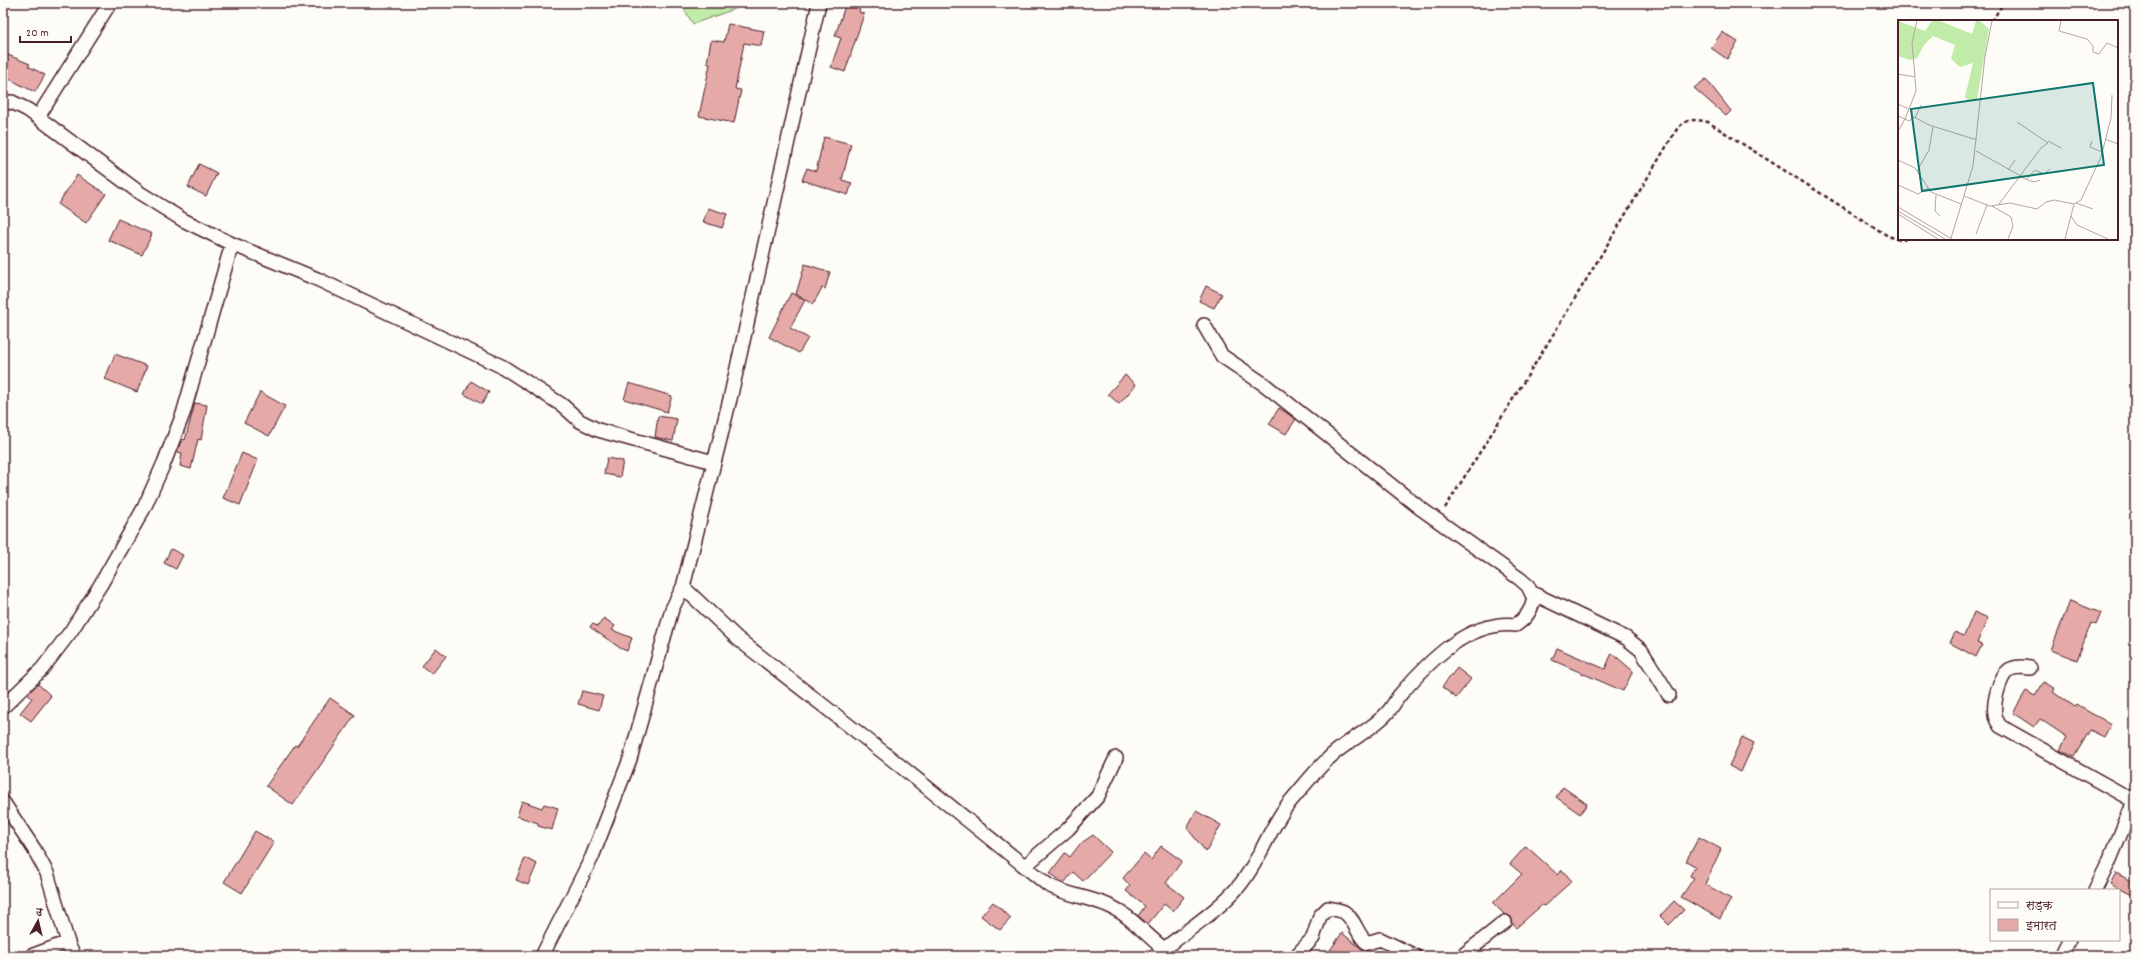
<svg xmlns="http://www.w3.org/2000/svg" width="2138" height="959" viewBox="0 0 2138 959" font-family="Dekko,'Playpen Sans Deva',sans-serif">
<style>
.green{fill:#c0eba8;stroke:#85856a}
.building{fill:#e5aaa8;stroke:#4a1f2b}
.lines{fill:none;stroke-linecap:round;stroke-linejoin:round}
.street-casing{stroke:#4a1f2b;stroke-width:16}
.path{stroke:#4a1f2b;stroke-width:2.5;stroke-dasharray:4 3;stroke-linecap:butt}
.street{stroke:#fdfcf7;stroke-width:13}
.inset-road{fill:none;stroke:#b5a4a5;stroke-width:1}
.view{fill:#0f766e;fill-opacity:0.15;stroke:#0f766e;stroke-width:2}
.inset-edge{fill:none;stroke:#4a1f2b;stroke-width:2}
</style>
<rect width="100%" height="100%" fill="#fdfcf7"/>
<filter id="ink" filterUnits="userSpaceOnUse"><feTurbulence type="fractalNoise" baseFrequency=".025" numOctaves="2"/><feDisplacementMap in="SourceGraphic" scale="8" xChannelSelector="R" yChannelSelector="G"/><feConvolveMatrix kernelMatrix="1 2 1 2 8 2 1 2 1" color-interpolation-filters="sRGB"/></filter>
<g filter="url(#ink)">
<path class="green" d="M680 3H751L693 24Z"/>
<path class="building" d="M846 3H861L859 12 864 14 845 72 831 67 841 38 835 36Z
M728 24 764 31 761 46 744 43 735 89 741 90 734 123 699 116 710 64 707 63 711 40 724 42Z
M1722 32 1738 42 1727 59 1711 48Z
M3 53 30 64 28 66 45 75 35 92 3 76Z
M1706 79 1731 111 1726 116 1694 88Z
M824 137 851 144 842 180 852 183 848 195 802 180 807 168 816 171Z
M199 164 217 173 206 196 188 187Z
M77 175 106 194 86 223 58 204Z
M708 208 727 214 722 228 703 222Z
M118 219 152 234 142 255 108 240Z
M805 264 830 272 825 289 822 288 813 304 796 294Z
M1206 286 1222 294 1214 308 1199 301Z
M791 293 805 300 790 328 808 338 799 353 769 337Z
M115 354 147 366 137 392 105 379Z
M1125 375 1136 385 1119 404 1108 394Z
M471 381 489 392 482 404 464 394Z
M629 383 672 396 667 412 624 399Z
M260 392 285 406 269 436 244 423Z
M195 403 207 405 201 440 198 439 191 469 180 466 182 453 177 452 182 439 185 440Z
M1279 408 1296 419 1286 434 1269 424Z
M658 416 677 419 673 441 655 437Z
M242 453 258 460 240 505 223 498Z
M607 458 623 461 620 477 604 474Z
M171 549 183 555 176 569 164 563Z
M2070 601 2101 613 2096 625 2091 623 2077 660 2051 650Z
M1974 612 1988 618 1977 643 1982 645 1976 657 1950 643 1955 632 1964 636Z
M604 618 615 626 612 630 632 638 627 651 620 648 590 627 592 624 598 626Z
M436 648 446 656 432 674 422 666Z
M1557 648 1605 669 1612 653 1633 671 1623 691 1552 660Z
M1457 668 1471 679 1456 698 1442 687Z
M2044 682 2055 689 2053 692 2074 707 2076 705 2111 724 2104 737 2090 730 2074 757 2060 750 2067 737 2040 719 2034 727 2013 713 2026 691 2035 696Z
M38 684 51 696 31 721 20 713 32 698 27 694Z
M582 691 603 696 599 710 578 704Z
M330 698 355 715 293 805 266 786 295 745 297 746Z
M1742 737 1754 743 1741 772 1729 766Z
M1563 787 1587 804 1580 814 1556 797Z
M522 801 542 808 544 804 558 808 552 830 538 826V823L517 816Z
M1196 811 1221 825 1206 852 1187 828Z
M255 831 274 842 242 893 224 882Z
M1093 835 1111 852 1083 881 1073 872 1064 883 1050 873 1065 853 1070 857 1080 844Z
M1699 837 1721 849 1705 884 1731 899 1720 919 1681 897 1694 878 1690 876 1695 866 1686 861Z
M1161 846 1182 861 1166 883 1184 897 1173 911 1164 904 1148 924 1138 916 1145 906 1126 891 1130 886 1123 878 1144 854 1151 860Z
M1526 846 1558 875 1562 870 1572 881 1544 906 1542 905 1516 928 1513 924 1511 917 1504 914 1493 903 1522 874 1510 864Z
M525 858 537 864 528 885 516 880Z
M2116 873 2135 883V897L2110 884Z
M1674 901 1684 910 1669 925 1660 916Z
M993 902 1011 918 1000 930 981 916Z
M1342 933 1362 949 1374 956H1326Z"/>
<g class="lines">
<defs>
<path id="street" d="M3 103 12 102 28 110 140 193 183 220 232 244 317 279 503 367 562 405 580 421 598 430 713 462
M38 117 110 3
M683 587 738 639 888 756 1048 885C1067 895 1087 897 1107 905 1128 913 1146 935 1164 949
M1532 593 1626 638 1641 650 1669 695
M2030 668C2023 667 2015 666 2009 670 1999 677 1993 703 1995 715 1995 719 1998 722 2000 726L2134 801
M3 707 42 669 71 631 101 584 144 508 164 463 183 414 232 244
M3 802 34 849 47 873 69 946 74 956
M1025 866 1068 829 1098 796 1116 758
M2095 890 2109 862 2135 799
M31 956 68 942
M542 956 592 857 630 759 672 609 683 587 730 399 819 3
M1156 956C1183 932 1215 914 1239 886 1260 861 1269 828 1289 803 1302 788 1315 771 1329 758 1345 742 1373 729 1387 713 1392 708 1395 701 1399 696 1428 662 1468 620 1516 625 1526 618 1531 611 1534 599L1528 586 1520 579 1420 508 1265 385 1222 356 1204 325
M1296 956 1313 938 1320 916 1328 908C1333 909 1340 910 1344 912 1355 919 1357 935 1367 943L1380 939 1415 956
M1462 956 1505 922
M2061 956 2069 940"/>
</defs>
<use href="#street" class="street-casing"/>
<path class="path" d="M2130 3 2135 7
M1992 21 2003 3
M1445 508 1548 343 1677 129C1687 118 1695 119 1708 122L1888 236 1900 240 1910 239"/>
<use href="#street" class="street"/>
</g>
</g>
<g transform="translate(1898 20)">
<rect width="220" height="220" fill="#fdfcf7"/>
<path d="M0 1 27 11 34 1H42L74 14 78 1H82L91 9 79 79 72 82 67 77 75 43 62 47 53 39 57 25 35 16 26 25 19 38 12 40 0 36Z" fill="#c0eba8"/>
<path class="inset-road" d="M163 1 161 11 189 19 195 26V32L201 34 209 23 220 28M0 54 17 57 14 23 19 1M17 58 18 71 7 99 11 101 16 97 31 105 79 120M0 84 11 89M0 96 7 99 0 111M17 98 23 85M207 119 220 124M150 121 163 128M194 121 192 127 204 132M78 131 123 156M0 140 17 148 33 172 63 184M110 150 117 140M19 151 31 130 35 107M122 157 136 162 142 160M128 160 137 150 146 154 152 149M0 165 20 174 30 168M38 175 37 191 42 196M66 176 92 186 112 183 139 189 148 182 156 180 176 184M178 183 195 189M101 184 143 128 150 123 119 102M94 186 113 197 115 206 110 219M0 187 54 219M0 191 47 219M0 194 40 219M173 196 179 205 210 219M78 214 89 185M53 218 75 146 87 36 94 1M167 219 176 184 183 180 203 137 213 98 214 75"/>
<path class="view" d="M195 63 206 145 24 171 13 89Z"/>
<rect width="220" height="220" class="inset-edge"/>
</g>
<rect width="2138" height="959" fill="none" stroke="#fdfcf7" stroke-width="16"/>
<rect x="8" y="8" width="2122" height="943" fill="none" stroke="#4a1f2b" stroke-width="1.5" filter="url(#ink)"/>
<rect x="1990" y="889" width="130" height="52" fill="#fdfcf7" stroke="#b5a4a5"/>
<rect x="1998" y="902" width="20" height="6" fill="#fdfcf7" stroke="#b5a4a5"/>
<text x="2026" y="909" font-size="12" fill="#4a1f2b">सड़क</text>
<rect x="1998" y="919" width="20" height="12" fill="#e5aaa8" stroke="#b5a4a5"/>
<text x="2026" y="929" font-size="12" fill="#4a1f2b">इमारत</text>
<g transform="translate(38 921) rotate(8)" stroke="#fdfcf7" stroke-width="3" paint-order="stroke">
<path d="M0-3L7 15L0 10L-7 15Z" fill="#4a1f2b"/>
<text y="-6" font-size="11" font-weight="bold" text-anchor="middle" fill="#4a1f2b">उ</text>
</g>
<path d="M20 36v6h51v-6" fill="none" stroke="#4a1f2b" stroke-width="2"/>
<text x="26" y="36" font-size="12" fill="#4a1f2b" stroke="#fdfcf7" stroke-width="3" paint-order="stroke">20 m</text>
</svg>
